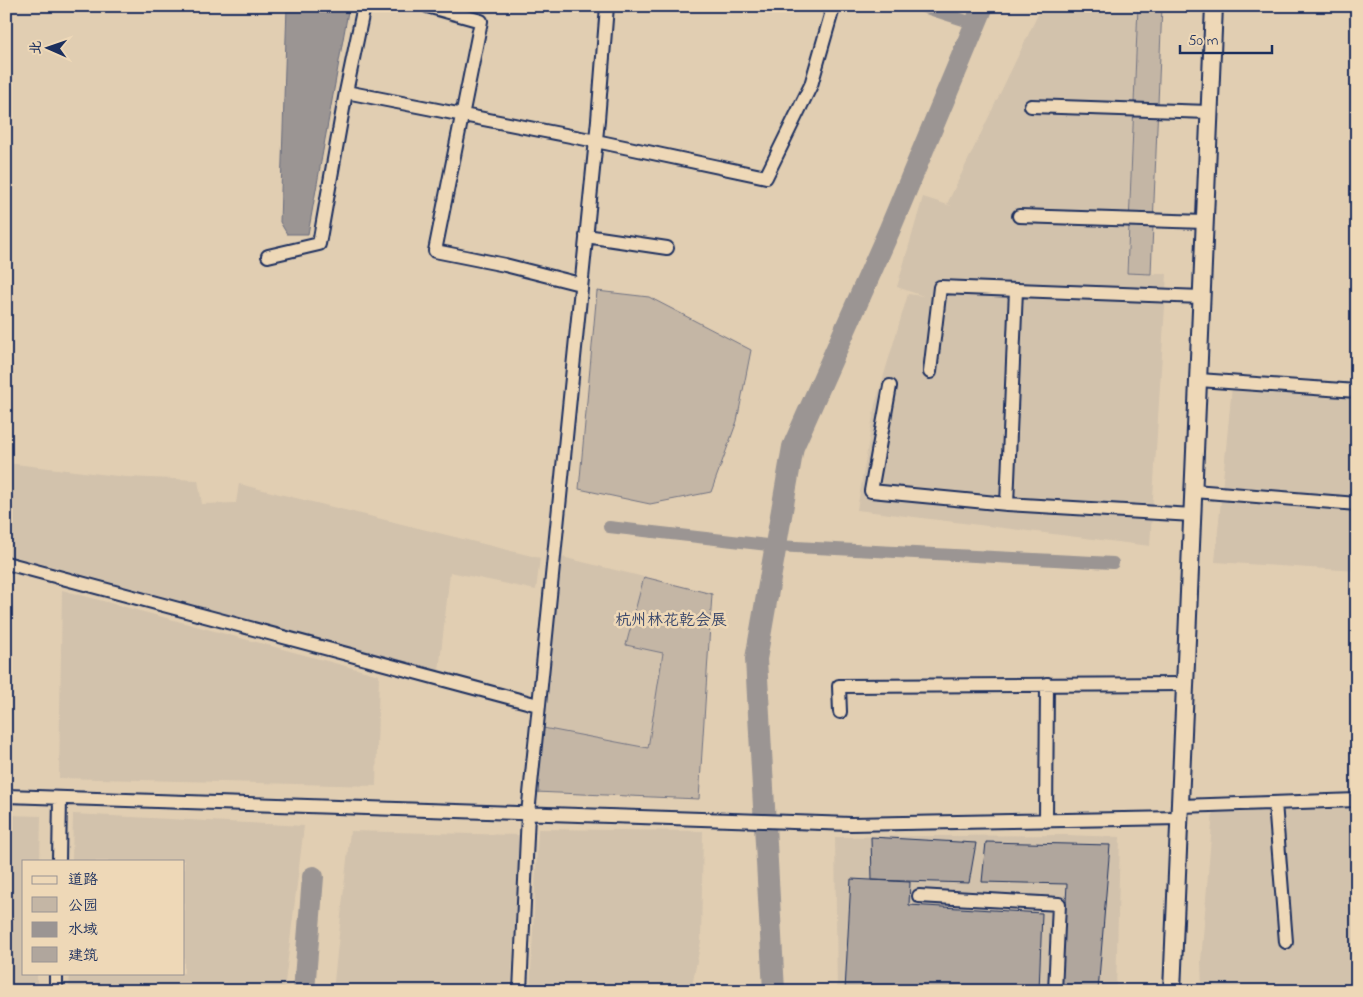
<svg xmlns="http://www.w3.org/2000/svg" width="1363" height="997" viewBox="0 0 1363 997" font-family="'Indie Flower','LXGW WenKai TC',sans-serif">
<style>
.built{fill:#d2c2ac}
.green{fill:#c4b6a5;stroke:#707282}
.water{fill:#9b9593;stroke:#686c7e}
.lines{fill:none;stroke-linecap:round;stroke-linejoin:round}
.canal{stroke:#9b9593;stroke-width:12}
.river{stroke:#9b9593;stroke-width:22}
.building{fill:#b0a69d;stroke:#1b2f5e}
.minor-casing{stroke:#1b2f5e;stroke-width:16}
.major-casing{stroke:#1b2f5e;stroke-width:20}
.minor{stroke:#eed8b7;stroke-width:12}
.major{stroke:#eed8b7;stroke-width:16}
.labels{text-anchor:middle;stroke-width:5;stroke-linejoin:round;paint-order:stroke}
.park-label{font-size:16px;fill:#344369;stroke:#eed8b7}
</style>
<rect width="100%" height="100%" fill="#e1ceb2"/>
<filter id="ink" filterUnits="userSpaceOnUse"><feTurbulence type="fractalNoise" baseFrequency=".02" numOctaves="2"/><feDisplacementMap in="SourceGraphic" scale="10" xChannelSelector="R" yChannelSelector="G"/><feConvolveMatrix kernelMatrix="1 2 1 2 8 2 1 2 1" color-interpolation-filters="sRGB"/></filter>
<g filter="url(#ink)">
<path class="built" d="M1042 6H1138L1126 273 1167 274 1150 546 857 510 875 405 908 294 923 296 897 287 923 197 951 206 947 204Z
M1233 376 1357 387V571L1215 562Z
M6 463 126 477 198 480 202 504 236 503 239 484 540 558 536 590 450 572 439 671 254 629V621L6 554Z
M562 557 644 577 626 645 663 653 648 748 543 728Z
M62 590 379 675 376 786 59 778Z
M1357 806V991H1202L1201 961 1213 812Z
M73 814 304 826 284 991H69L70 973H184V861H72Z
M6 815 41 816 40 861H24V973H37V991H6Z
M538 829 703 831 701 941 691 991H530Z
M350 831 520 835 511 991H333Z
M1066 835 1120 837 1116 991H837L835 837Z"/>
<path class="green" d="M1138 6H1162L1151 274 1127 273Z
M597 291 649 297 751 350 737 421 711 492 650 504 579 489Z
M644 577 712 594 699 799 535 792 543 728 648 748 663 653 626 645Z"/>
<path class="water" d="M287 6H349L308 234H287L280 222Z"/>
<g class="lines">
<path class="canal" d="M920 6 976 24
M609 527 776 546 1113 563"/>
<path class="river" d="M304 991 313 877
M774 991 756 659 793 447 889 231 983 6"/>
</g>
<path class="building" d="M871 837 976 843 969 883 872 880Z
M986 842 1110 845 1098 991H1061L1067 884 982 882Z
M851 879 910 882 909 905 1042 913 1039 991H845Z"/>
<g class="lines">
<defs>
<path id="minor" d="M427 6 481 21 435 251 505 265 580 284
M346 92 364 6
M1031 106 1209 112
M1019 216 1205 222
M586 236 667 248
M268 256 319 244 346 92 596 141 766 177 811 85 833 8 831 6
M1016 290 1007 504 1193 515
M930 372 940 287 1202 297
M1199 380 1357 391
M890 386 871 491 1007 504
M1194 491 1357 504
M6 563 538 705
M840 712 839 686 1186 684
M6 796 851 824 1180 818
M1275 803 1286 942
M1180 806 1357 800
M1046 821 1047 684
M59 861 60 798
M919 896 1059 904 1055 991
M56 991V973
M520 991 528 814 598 120 607 6"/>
<path id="major" d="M1172 991 1214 6"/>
</defs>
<use href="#minor" class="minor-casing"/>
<use href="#major" class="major-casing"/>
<use href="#minor" class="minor"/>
<use href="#major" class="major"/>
</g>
</g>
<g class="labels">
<g class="park-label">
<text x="671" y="625">杭州林花乾会展</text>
</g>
</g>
<rect width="1363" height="997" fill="none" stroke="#eed8b7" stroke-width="25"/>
<rect x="12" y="12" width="1338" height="972" fill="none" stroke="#1b2f5e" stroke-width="2" filter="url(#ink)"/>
<rect x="22" y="860" width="162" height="115" fill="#eed8b7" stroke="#9a9493"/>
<rect x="32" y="876" width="25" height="8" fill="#eed8b7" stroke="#9a9493"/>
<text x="68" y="884" font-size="15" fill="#1b2f5e">道路</text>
<rect x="32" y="897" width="25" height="15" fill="#c4b6a5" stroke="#9a9493"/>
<text x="68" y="910" font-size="15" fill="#1b2f5e">公园</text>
<rect x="32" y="922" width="25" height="15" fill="#9b9593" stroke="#9a9493"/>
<text x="68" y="934" font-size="15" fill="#1b2f5e">水域</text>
<rect x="32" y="947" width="25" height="15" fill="#b0a69d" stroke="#9a9493"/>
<text x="68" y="960" font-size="15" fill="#1b2f5e">建筑</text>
<g transform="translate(48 48) rotate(272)" stroke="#eed8b7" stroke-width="4" paint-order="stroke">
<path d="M0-4L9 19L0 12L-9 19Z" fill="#1b2f5e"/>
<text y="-8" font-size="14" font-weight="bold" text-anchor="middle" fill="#1b2f5e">北</text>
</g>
<path d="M1180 45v8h92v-8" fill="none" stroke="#1b2f5e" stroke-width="2.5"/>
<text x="1188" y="45" font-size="15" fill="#1b2f5e" stroke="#eed8b7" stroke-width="4" paint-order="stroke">50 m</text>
</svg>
